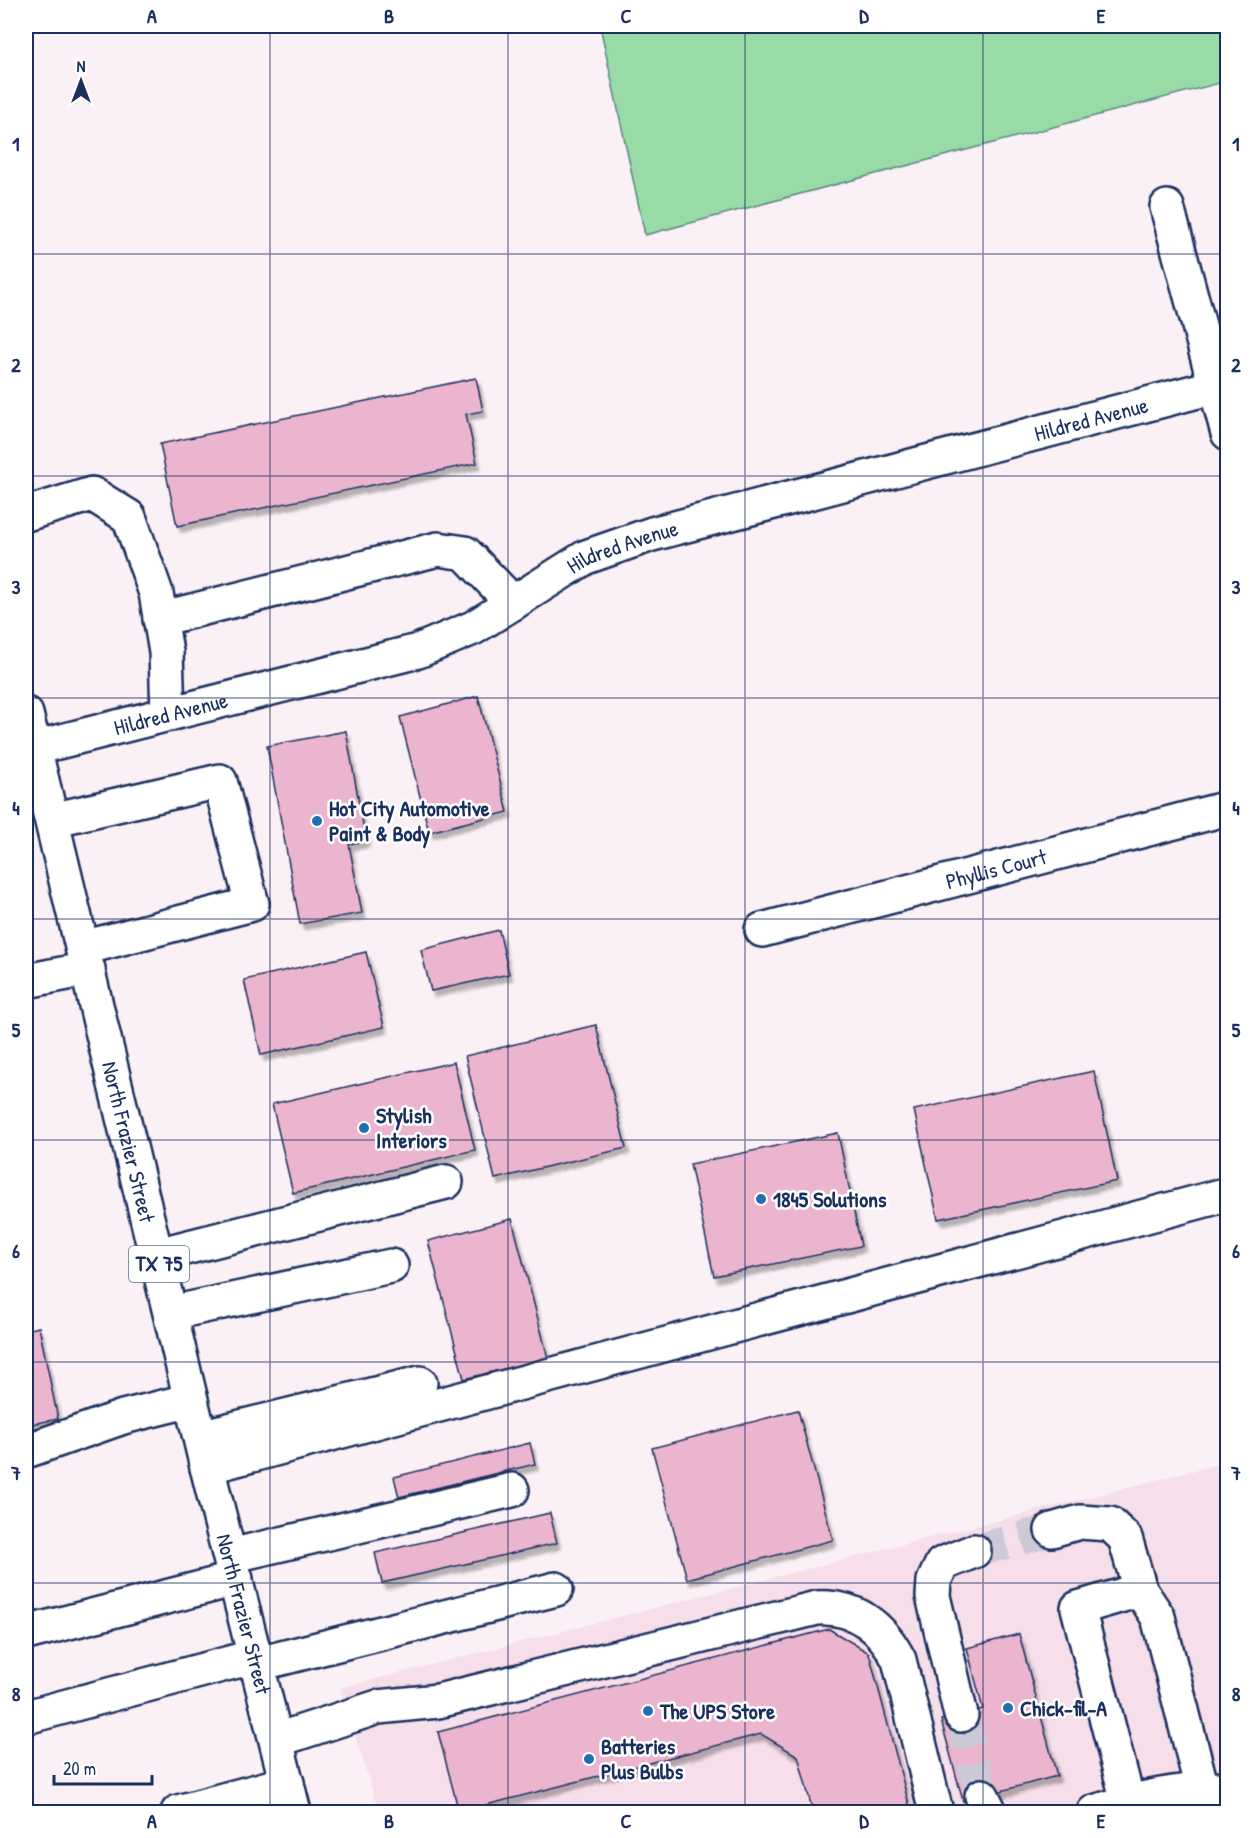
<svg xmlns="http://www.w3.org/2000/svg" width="1253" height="1838" viewBox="0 0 1253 1838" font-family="'Patrick Hand',sans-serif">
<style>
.built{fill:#f6deea}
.green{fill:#98dba6;stroke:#5a8582;stroke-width:1.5}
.building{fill:#ebb5cf;stroke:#1b2f5e;stroke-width:1.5;filter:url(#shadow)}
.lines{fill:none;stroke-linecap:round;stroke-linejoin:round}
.minor-tunnel{stroke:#cec9d7;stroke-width:33;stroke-dasharray:33 16;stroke-linecap:butt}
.minor-casing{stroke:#1b2f5e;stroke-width:38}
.major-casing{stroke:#1b2f5e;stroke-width:38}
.minor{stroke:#fff;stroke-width:33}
.major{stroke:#fff;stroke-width:33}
.grid{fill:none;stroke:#1b2f5e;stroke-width:1.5;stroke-opacity:0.55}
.poi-dot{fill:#1f6fb2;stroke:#fff;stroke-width:2}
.labels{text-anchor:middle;stroke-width:5;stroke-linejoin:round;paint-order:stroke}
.shield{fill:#fff;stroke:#5f6d8e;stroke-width:1.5}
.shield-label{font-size:21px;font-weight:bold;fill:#1b2f5e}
.street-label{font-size:22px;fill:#1b2f5e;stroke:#fff}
.poi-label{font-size:22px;font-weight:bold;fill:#1b2f5e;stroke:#fff;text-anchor:start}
.neatline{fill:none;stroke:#1b2f5e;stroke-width:2}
.grid-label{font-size:20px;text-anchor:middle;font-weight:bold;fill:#1b2f5e}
</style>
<defs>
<filter id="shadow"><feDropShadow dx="3.5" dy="6" stdDeviation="1.5" flood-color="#0004"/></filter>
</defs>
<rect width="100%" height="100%" fill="#fbf0f5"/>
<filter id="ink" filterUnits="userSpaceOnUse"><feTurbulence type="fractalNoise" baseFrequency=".0167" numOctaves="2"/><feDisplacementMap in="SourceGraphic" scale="12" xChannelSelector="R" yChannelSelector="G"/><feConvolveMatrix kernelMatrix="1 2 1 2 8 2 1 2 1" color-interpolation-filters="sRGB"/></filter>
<g filter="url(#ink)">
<path class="built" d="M1227 1462V1812H379L340 1688Z"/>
<path class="green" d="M600 26H1227V81L645 235Z"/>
<path class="building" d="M476 378 483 411 466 414 477 463 177 526 160 444Z
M478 696 508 812 429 832 400 717Z
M346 731 366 841 349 844 362 913 300 924 267 746Z
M499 930 509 974 431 991 421 950Z
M366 952 384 1027 261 1055 244 980Z
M596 1025 626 1148 495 1179 465 1056Z
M454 1062 475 1150 293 1193 272 1104Z
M1094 1071 1117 1181 938 1219 914 1110Z
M838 1133 861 1246 714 1276 690 1164Z
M512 1219 548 1358 464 1379 428 1241Z
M39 1327 58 1419 26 1425V1330Z
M798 1410 833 1540 687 1579 652 1448Z
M530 1443 535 1464 399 1497 394 1477Z
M550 1513 557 1543 382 1583 375 1553Z
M829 1629 869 1653 911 1812H813L798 1756 761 1734 459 1812 438 1732Z
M1019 1634 1057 1776 963 1801 941 1720 983 1709 967 1648Z"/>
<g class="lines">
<path class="minor-tunnel" d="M974 1551 1052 1530
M961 1715 982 1796"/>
<defs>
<g id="minor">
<path d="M1167 207 1228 433"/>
<path d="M26 514 92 494 129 517 156 593 166 652 168 714"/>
<path d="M160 619 438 549 465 553 513 603"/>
<path id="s1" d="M34 748 418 651 473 628 586 557 652 534 1228 383"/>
<path d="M52 820 220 781 252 904 83 948"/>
<path id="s2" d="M762 930 1228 808"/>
<path d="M26 981 88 969"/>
<path d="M157 1255 446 1182"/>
<path d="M171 1313 391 1266"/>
<path d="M200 1437 420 1383"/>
<path d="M26 1451 123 1417 191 1400"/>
<path d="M207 1467 1228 1194"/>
<path d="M1052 1530 1080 1522 1110 1524 1125 1538 1140 1590 1158 1617 1202 1789"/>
<path d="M230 1556 512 1490"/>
<path d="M26 1633 236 1579"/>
<path d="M258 1664 556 1589"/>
<path d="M961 1715 933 1596 934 1581 942 1564 974 1551"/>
<path d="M26 1717 256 1656"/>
<path d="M277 1740 378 1707 438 1701 817 1608C855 1606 882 1626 899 1660L936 1812"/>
<path d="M982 1796 990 1812"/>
<path d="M1128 1802 1078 1608 1140 1590"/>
<path d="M178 1812 287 1783"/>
<path d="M1094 1812C1137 1799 1182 1788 1228 1789"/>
</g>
<g id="major">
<path id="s3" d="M26 714 207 1467 294 1812"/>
</g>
</defs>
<use href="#minor" class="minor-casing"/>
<use href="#major" class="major-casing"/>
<use href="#minor" class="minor"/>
<use href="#major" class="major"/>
</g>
</g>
<path class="grid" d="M270 26V1812M508 26V1812M745 26V1812M983 26V1812M26 254H1228M26 476H1228M26 698H1228M26 919H1228M26 1140H1228M26 1362H1228M26 1583H1228"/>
<g class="poi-dot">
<circle cx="317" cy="821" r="6"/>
<circle cx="364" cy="1128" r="6"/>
<circle cx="761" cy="1199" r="6"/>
<circle cx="1008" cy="1708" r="6"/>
<circle cx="648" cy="1711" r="6"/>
<circle cx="589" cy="1759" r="6"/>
</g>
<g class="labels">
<rect class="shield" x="129" y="1246" width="60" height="36" rx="4.5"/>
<g class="shield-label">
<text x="159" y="1271">TX 75</text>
</g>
<g class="street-label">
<text dy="8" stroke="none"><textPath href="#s1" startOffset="1113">Hildred Avenue</textPath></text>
<text dy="8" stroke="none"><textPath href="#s1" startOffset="627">Hildred Avenue</textPath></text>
<text dy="8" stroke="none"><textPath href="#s1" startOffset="141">Hildred Avenue</textPath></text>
<text dy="8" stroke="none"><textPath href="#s2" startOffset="242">Phyllis Court</textPath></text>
<text dy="8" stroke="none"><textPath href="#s3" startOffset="440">North Frazier Street</textPath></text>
<text dy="8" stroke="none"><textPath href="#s3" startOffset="926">North Frazier Street</textPath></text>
</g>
<g class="poi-label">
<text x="329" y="816">Hot City Automotive<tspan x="329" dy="25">Paint &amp; Body</tspan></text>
<text x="376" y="1123">Stylish<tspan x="376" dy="25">Interiors</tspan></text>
<text x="773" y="1207">1845 Solutions</text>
<text x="1020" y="1716">Chick-fil-A</text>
<text x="660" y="1719">The UPS Store</text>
<text x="601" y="1754">Batteries<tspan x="601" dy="25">Plus Bulbs</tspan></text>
</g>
</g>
<rect width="1253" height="1838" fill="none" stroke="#fff" stroke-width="66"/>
<g transform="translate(81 81)" stroke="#ffffff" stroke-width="4.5" paint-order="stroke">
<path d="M0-4.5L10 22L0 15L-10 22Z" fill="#1b2f5e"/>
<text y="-9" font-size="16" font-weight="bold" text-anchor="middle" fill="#1b2f5e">N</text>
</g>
<path d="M54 1775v9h98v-9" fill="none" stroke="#1b2f5e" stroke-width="3"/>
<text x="63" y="1775" font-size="18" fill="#1b2f5e" stroke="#ffffff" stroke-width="4.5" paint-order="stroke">20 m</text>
<rect x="33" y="33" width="1187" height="1772" class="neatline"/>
<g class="grid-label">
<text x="152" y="23">A</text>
<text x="389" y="23">B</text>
<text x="626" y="23">C</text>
<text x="864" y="23">D</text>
<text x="1101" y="23">E</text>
<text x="16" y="151">1</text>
<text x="1236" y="151">1</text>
<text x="16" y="372">2</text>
<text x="1236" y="372">2</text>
<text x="16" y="594">3</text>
<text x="1236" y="594">3</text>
<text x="16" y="815">4</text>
<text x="1236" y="815">4</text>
<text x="16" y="1037">5</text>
<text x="1236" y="1037">5</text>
<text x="16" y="1258">6</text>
<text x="1236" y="1258">6</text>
<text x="16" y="1480">7</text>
<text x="1236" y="1480">7</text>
<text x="16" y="1701">8</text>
<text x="1236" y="1701">8</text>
<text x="152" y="1828">A</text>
<text x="389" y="1828">B</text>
<text x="626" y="1828">C</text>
<text x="864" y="1828">D</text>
<text x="1101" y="1828">E</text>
</g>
</svg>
